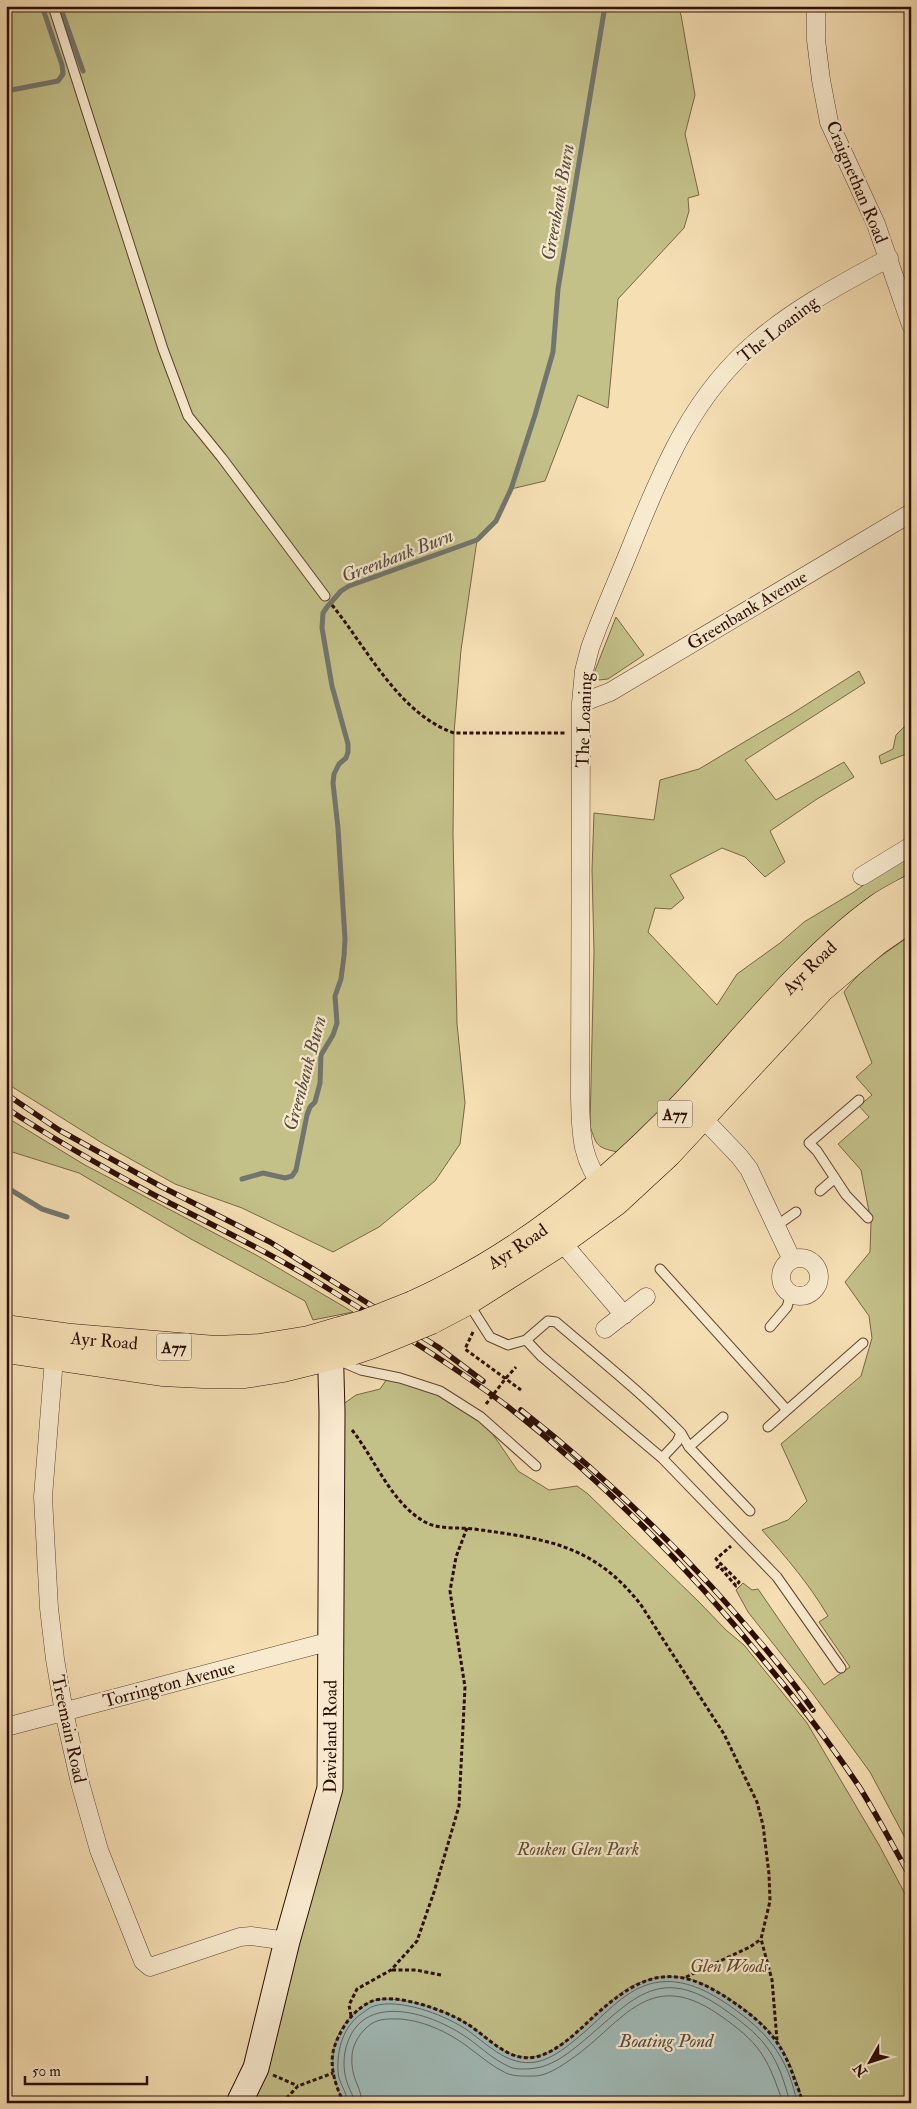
<svg xmlns="http://www.w3.org/2000/svg" width="917" height="2109" viewBox="0 0 917 2109" font-family="'IM FELL Double Pica',serif">
<style>
.green{fill:#c3c088;stroke:#786746}
.water{fill:#a0bab7;stroke:#72756f}
.lines{fill:none;stroke-linecap:round;stroke-linejoin:round}
.shore{stroke:#66645e;stroke-width:1}
.stream{stroke:#72756f;stroke-width:5}
.lane-casing{stroke:#5e4230;stroke-width:11}
.street-casing{stroke:#5e4230;stroke-width:19}
.secondary-casing{stroke:#2c0e04;stroke-width:27}
.primary-casing{stroke:#2c0e04;stroke-width:29}
.path{stroke:#2c0e04;stroke-width:3;stroke-dasharray:4 2.5;stroke-linecap:butt}
.lane{stroke:#f8eace;stroke-width:9}
.street{stroke:#f8eace;stroke-width:18}
.secondary{stroke:#f8eace;stroke-width:25}
.primary{stroke:#f5dfb3;stroke-width:28}
.rail-casing{stroke:#2c0e04;stroke-width:5.5}
.rail{stroke:#f8eace;stroke-width:4;stroke-dasharray:11;stroke-linecap:butt}
.primary-bridge-casing{stroke:#2c0e04;stroke-width:29;stroke-linecap:butt}
.path-bridge{stroke:#2c0e04;stroke-width:3;stroke-dasharray:4 2.5;stroke-linecap:butt}
.primary-bridge{stroke:#f5dfb3;stroke-width:28}
.labels{text-anchor:middle;stroke-width:4.5;stroke-linejoin:round;paint-order:stroke}
.shield{fill:#f8eace;stroke:#695041;stroke-width:1}
.shield-label{font-size:16px;font-weight:bold;fill:#2c0e04}
.street-label{font-size:18px;fill:#2c0e04;stroke:#f8eace}
.park-label{font-size:18px;font-style:italic;fill:#614c32;stroke:#f8eace}
.water-label{font-size:19px;font-style:italic;fill:#554a43;stroke:#f8eace}
</style>
<rect width="100%" height="100%" fill="#f5dfb3"/>
<filter id="stains"><feTurbulence type="fractalNoise" baseFrequency=".004" numOctaves="4"/><feColorMatrix values="0 0 0 0 .2 0 0 0 0 .09 0 0 0 0 .02 0 0 0 .5 -.17"/></filter>
<radialGradient id="worn" r=".72"><stop offset=".6" stop-color="#630" stop-opacity="0"/><stop offset="1" stop-color="#630" stop-opacity=".3"/></radialGradient>
<path class="green" d="M6 6H678L681 15 695 95 685 134 699 195 688 198 689 211 684 228 618 299 608 408 578 395 545 481 511 489 496 521 477 540 461 650 454 733 453 834 457 1024 465 1103 460 1144 435 1181 379 1227 333 1252 242 1208 175 1184 102 1143 6 1083Z
M616 617 644 655 608 679 599 680 594 673Z
M859 671 865 683 745 760 776 800 844 762 854 777 817 799 770 831 785 862 765 877 745 857 722 848 670 875 684 898 671 909 655 908 648 932 717 1005 737 974 780 943 804 922 854 892 893 863 911 854V874L851 913 630 1144 617 1152C596 1147 597 1146 590 1126L594 952 592 870 594 813 654 820 660 780 699 769 793 713Z
M911 720V752L881 764 879 756 893 749 896 735Z
M911 935V1849L870 1772 813 1694 748 1612 736 1590 743 1583 752 1590 758 1589 824 1685 850 1667 819 1622 828 1616C809 1584 786 1557 762 1530L788 1520 807 1501 781 1444 861 1376 872 1338 869 1316 845 1282 870 1252 871 1222 861 1170 838 1144 869 1117 859 1106 872 1095 856 1077 872 1063 844 992C861 968 887 952 911 935Z
M6 1117 85 1165 258 1256 353 1312 313 1320 305 1301 191 1239 79 1173 6 1150Z
M389 1376 440 1391 481 1417 518 1471 549 1490 577 1486 588 1494 699 1602 726 1630 744 1645 807 1723 879 1845 911 1905V2103H239L330 1788 332 1412 356 1395 380 1389Z"/>
<path class="water" d="M659 1977C668 1977 678 1976 686 1978 713 1984 763 2019 778 2042 788 2057 800 2085 802 2103H344C336 2087 332 2073 333 2056 334 2038 344 2020 358 2011 362 2008 366 2004 370 2002 393 1992 444 2010 464 2022 488 2036 503 2060 533 2057 564 2054 599 2008 624 1991 635 1983 647 1980 659 1977Z"/>
<g class="lines">
<path class="shore" d="M348 2103C347 2092 338 2082 338 2071 337 2049 343 2027 361 2014 365 2012 369 2007 374 2006 399 1998 442 2014 464 2028 486 2042 506 2067 536 2062 551 2059 564 2049 575 2040 593 2026 608 2008 627 1995 666 1968 703 1986 737 2011 771 2036 789 2061 797 2103
M354 2103C354 2096 350 2091 348 2085 344 2075 343 2063 345 2052 357 1992 423 2010 460 2033 477 2043 491 2059 510 2067 516 2070 529 2069 536 2068 550 2066 565 2056 576 2047 631 2003 656 1959 728 2012 767 2040 778 2056 790 2103
M362 2103C361 2085 350 2078 352 2055 353 2043 361 2031 371 2024 380 2018 389 2019 400 2019 426 2021 452 2034 472 2050 483 2058 493 2067 506 2073 514 2077 527 2076 536 2076 547 2075 558 2068 567 2062 621 2027 646 1965 718 2014 760 2043 767 2056 783 2103"/>
<path class="stream" d="M60 6 83 71
M6 91 58 81 63 74 62 65 42 6
M242 1179 263 1173 285 1178 292 1176 296 1170 307 1115 310 1107 315 1102 320 1083 321 1055 333 1035 337 1023 335 996 341 979 344 956 345 939 338 828 333 783 334 774 339 764 346 758 348 752V744L332 686 322 628 323 613 327 607 341 591 349 586 477 540 496 521 511 489 535 415 553 352 558 289 605 6
M6 1187 42 1209 67 1217"/>
<defs>
<path id="lane" d="M53 6 163 349 188 416 222 458 325 596
M859 1100 809 1143 817 1151 846 1195 868 1218
M820 1191 835 1178
M776 1226 796 1212
M660 1269 786 1409
M469 1304 490 1337 508 1345 526 1340 548 1321 556 1322C598 1358 642 1393 681 1433L677 1442 662 1458 541 1356 526 1340
M770 1327 787 1307 791 1293
M340 1361 361 1370 400 1378 440 1391 481 1417 536 1466
M768 1427 863 1343
M681 1433 689 1447 750 1511
M689 1447 723 1417
M662 1458 777 1577 841 1668"/>
<path id="street" d="M816 6V40L821 80 829 122 876 224 911 325
M581 703 610 692 911 513
M862 876 911 846
M694 1109 739 1156 749 1169 792 1260
M606 1191C580 1159 581 1134 580 1096L581 703 584 671 590 648C603 611 620 575 634 539 664 465 694 394 757 341 797 307 843 283 889 258
M554 1233 624 1315
M781 1277a19 19 0 1 1 38 0a19 19 0 1 1-38 0Z
M605 1329 646 1297
M55 1346 43 1497 49 1608 55 1659 64 1712 80 1783 99 1850 143 1961 150 1967 240 1937 251 1936 287 1941
M6 1727 331 1641"/>
<g id="secondary">
<path id="s1" d="M239 2103 256 2068 287 1941 330 1788 332 1412 330 1337"/>
</g>
<g id="primary">
<path id="s2" d="M413 1305C517 1258 609 1185 687 1102 747 1037 806 960 878 908 888 901 900 895 911 889"/>
<path d="M431 1320 467 1301 560 1242 615 1202 668 1153 821 988 875 942 911 917"/>
<path id="s3" d="M6 1329 72 1338 215 1350 260 1348 309 1340 340 1331"/>
<path d="M6 1349 162 1372 203 1374H245L283 1368 352 1351"/>
</g>
</defs>
<use href="#lane" class="lane-casing"/>
<use href="#street" class="street-casing"/>
<use href="#secondary" class="secondary-casing"/>
<use href="#primary" class="primary-casing"/>
<path class="path" d="M332 605C367 648 399 714 454 733H566
M473 1332 465 1349 521 1390
M506 1378 516 1367
M352 1430C375 1459 391 1503 425 1522 440 1530 458 1527 474 1529 545 1539 594 1544 641 1605L724 1734 757 1802 763 1825 769 1874 770 1901 761 1939 772 1980 777 2040
M716 1568 719 1566 736 1586 739 1582 716 1559 731 1546
M392 1970H416L441 1975
M686 1977 750 1947 761 1939
M351 2016 349 2005 357 1989 391 1970 417 1941 434 1892 459 1806 465 1687 450 1591 456 1557 467 1528
M273 2075 298 2086
M282 2103 298 2086 333 2073
M344 2103C335 2085 328 2064 335 2045 342 2027 352 2011 370 2002 392 1991 444 2010 464 2022 487 2035 507 2063 536 2057 556 2052 574 2035 589 2021 648 1965 681 1962 747 2012 773 2032 785 2050 795 2081 798 2088 801 2095 802 2103"/>
<use href="#lane" class="lane"/>
<use href="#street" class="street"/>
<use href="#secondary" class="secondary"/>
<use href="#primary" class="primary"/>
<defs>
<path id="rail" d="M6 1094 59 1130 162 1187 270 1242 438 1347 483 1381
M6 1108C55 1140 106 1169 158 1197 212 1225 267 1251 319 1283 382 1322 447 1361 507 1406 602 1480 689 1568 765 1662 799 1703 831 1744 860 1788 878 1817 894 1848 911 1878
M521 1410C590 1464 652 1522 711 1586 747 1626 782 1666 813 1710"/>
</defs>
<use href="#rail" class="rail-casing"/>
<use href="#rail" class="rail"/>
<defs>
<path id="primary-bridge" d="M340 1331 365 1324 413 1305
M352 1351 370 1345 431 1320"/>
</defs>
<use href="#primary-bridge" class="primary-bridge-casing"/>
<path class="path-bridge" d="M486 1404 506 1378"/>
<use href="#primary-bridge" class="primary-bridge"/>
</g>
<g class="labels">
<g class="shield">
<rect x="657.5" y="1100.5" width="35" height="27" rx="4"/>
<rect x="156.5" y="1333.5" width="35" height="27" rx="4"/>
</g>
<g class="shield-label">
<text x="675" y="1120">A77</text>
<text x="174" y="1353">A77</text>
</g>
<g class="street-label">
<text transform="translate(857 182) rotate(67)" y="6">Craignethan Road</text>
<text transform="translate(778 329) rotate(-38)" y="6">The Loaning</text>
<text transform="translate(747 610) rotate(-31)" y="6">Greenbank Avenue</text>
<text transform="translate(584 720) rotate(-88)" y="6">The Loaning</text>
<text dy="6" stroke="none"><textPath href="#s2" startOffset="525">Ayr Road</textPath></text>
<text dy="6" stroke="none"><textPath href="#s2" startOffset="120">Ayr Road</textPath></text>
<text dy="6" stroke="none"><textPath href="#s3" startOffset="99">Ayr Road</textPath></text>
<text transform="translate(169 1684) rotate(-15)" y="6">Torrington Avenue</text>
<text transform="translate(69 1729) rotate(78)" y="6">Treemain Road</text>
<text dy="6" stroke="none"><textPath href="#s1" startOffset="380">Davieland Road</textPath></text>
</g>
<g class="park-label">
<text x="578" y="1855">Rouken Glen Park</text>
<text x="729" y="1972">Glen Woods</text>
</g>
<g class="water-label">
<text transform="translate(557 202) rotate(-80)" y="7">Greenbank Burn</text>
<text transform="translate(397 555) rotate(-21)" y="7">Greenbank Burn</text>
<text transform="translate(304 1073) rotate(-75)" y="7">Greenbank Burn</text>
<text x="666" y="2047">Boating Pond</text>
</g>
</g>
<rect width="917" height="2109" fill="none" stroke="#f5dfb3" stroke-width="25"/>
<rect x="8" y="8" width="902" height="2094" fill="none" stroke="#2c0e04" stroke-width="2.5"/>
<rect x="12" y="12" width="892" height="2084" fill="none" stroke="#2c0e04"/>
<g transform="translate(870 2062) rotate(231)" stroke="#f8eace" stroke-width="4" paint-order="stroke">
<path d="M0-4L9 19L0 12L-9 19Z" fill="#2c0e04"/>
<text y="-8" font-size="14" font-weight="bold" text-anchor="middle" fill="#2c0e04">N</text>
</g>
<path d="M25 2076v8h122v-8" fill="none" stroke="#2c0e04" stroke-width="2.5"/>
<text x="32" y="2076" font-size="15" fill="#2c0e04" stroke="#f8eace" stroke-width="4" paint-order="stroke">50 m</text>
<rect width="100%" height="100%" filter="url(#stains)"/>
<rect width="100%" height="100%" fill="url(#worn)"/>
</svg>
